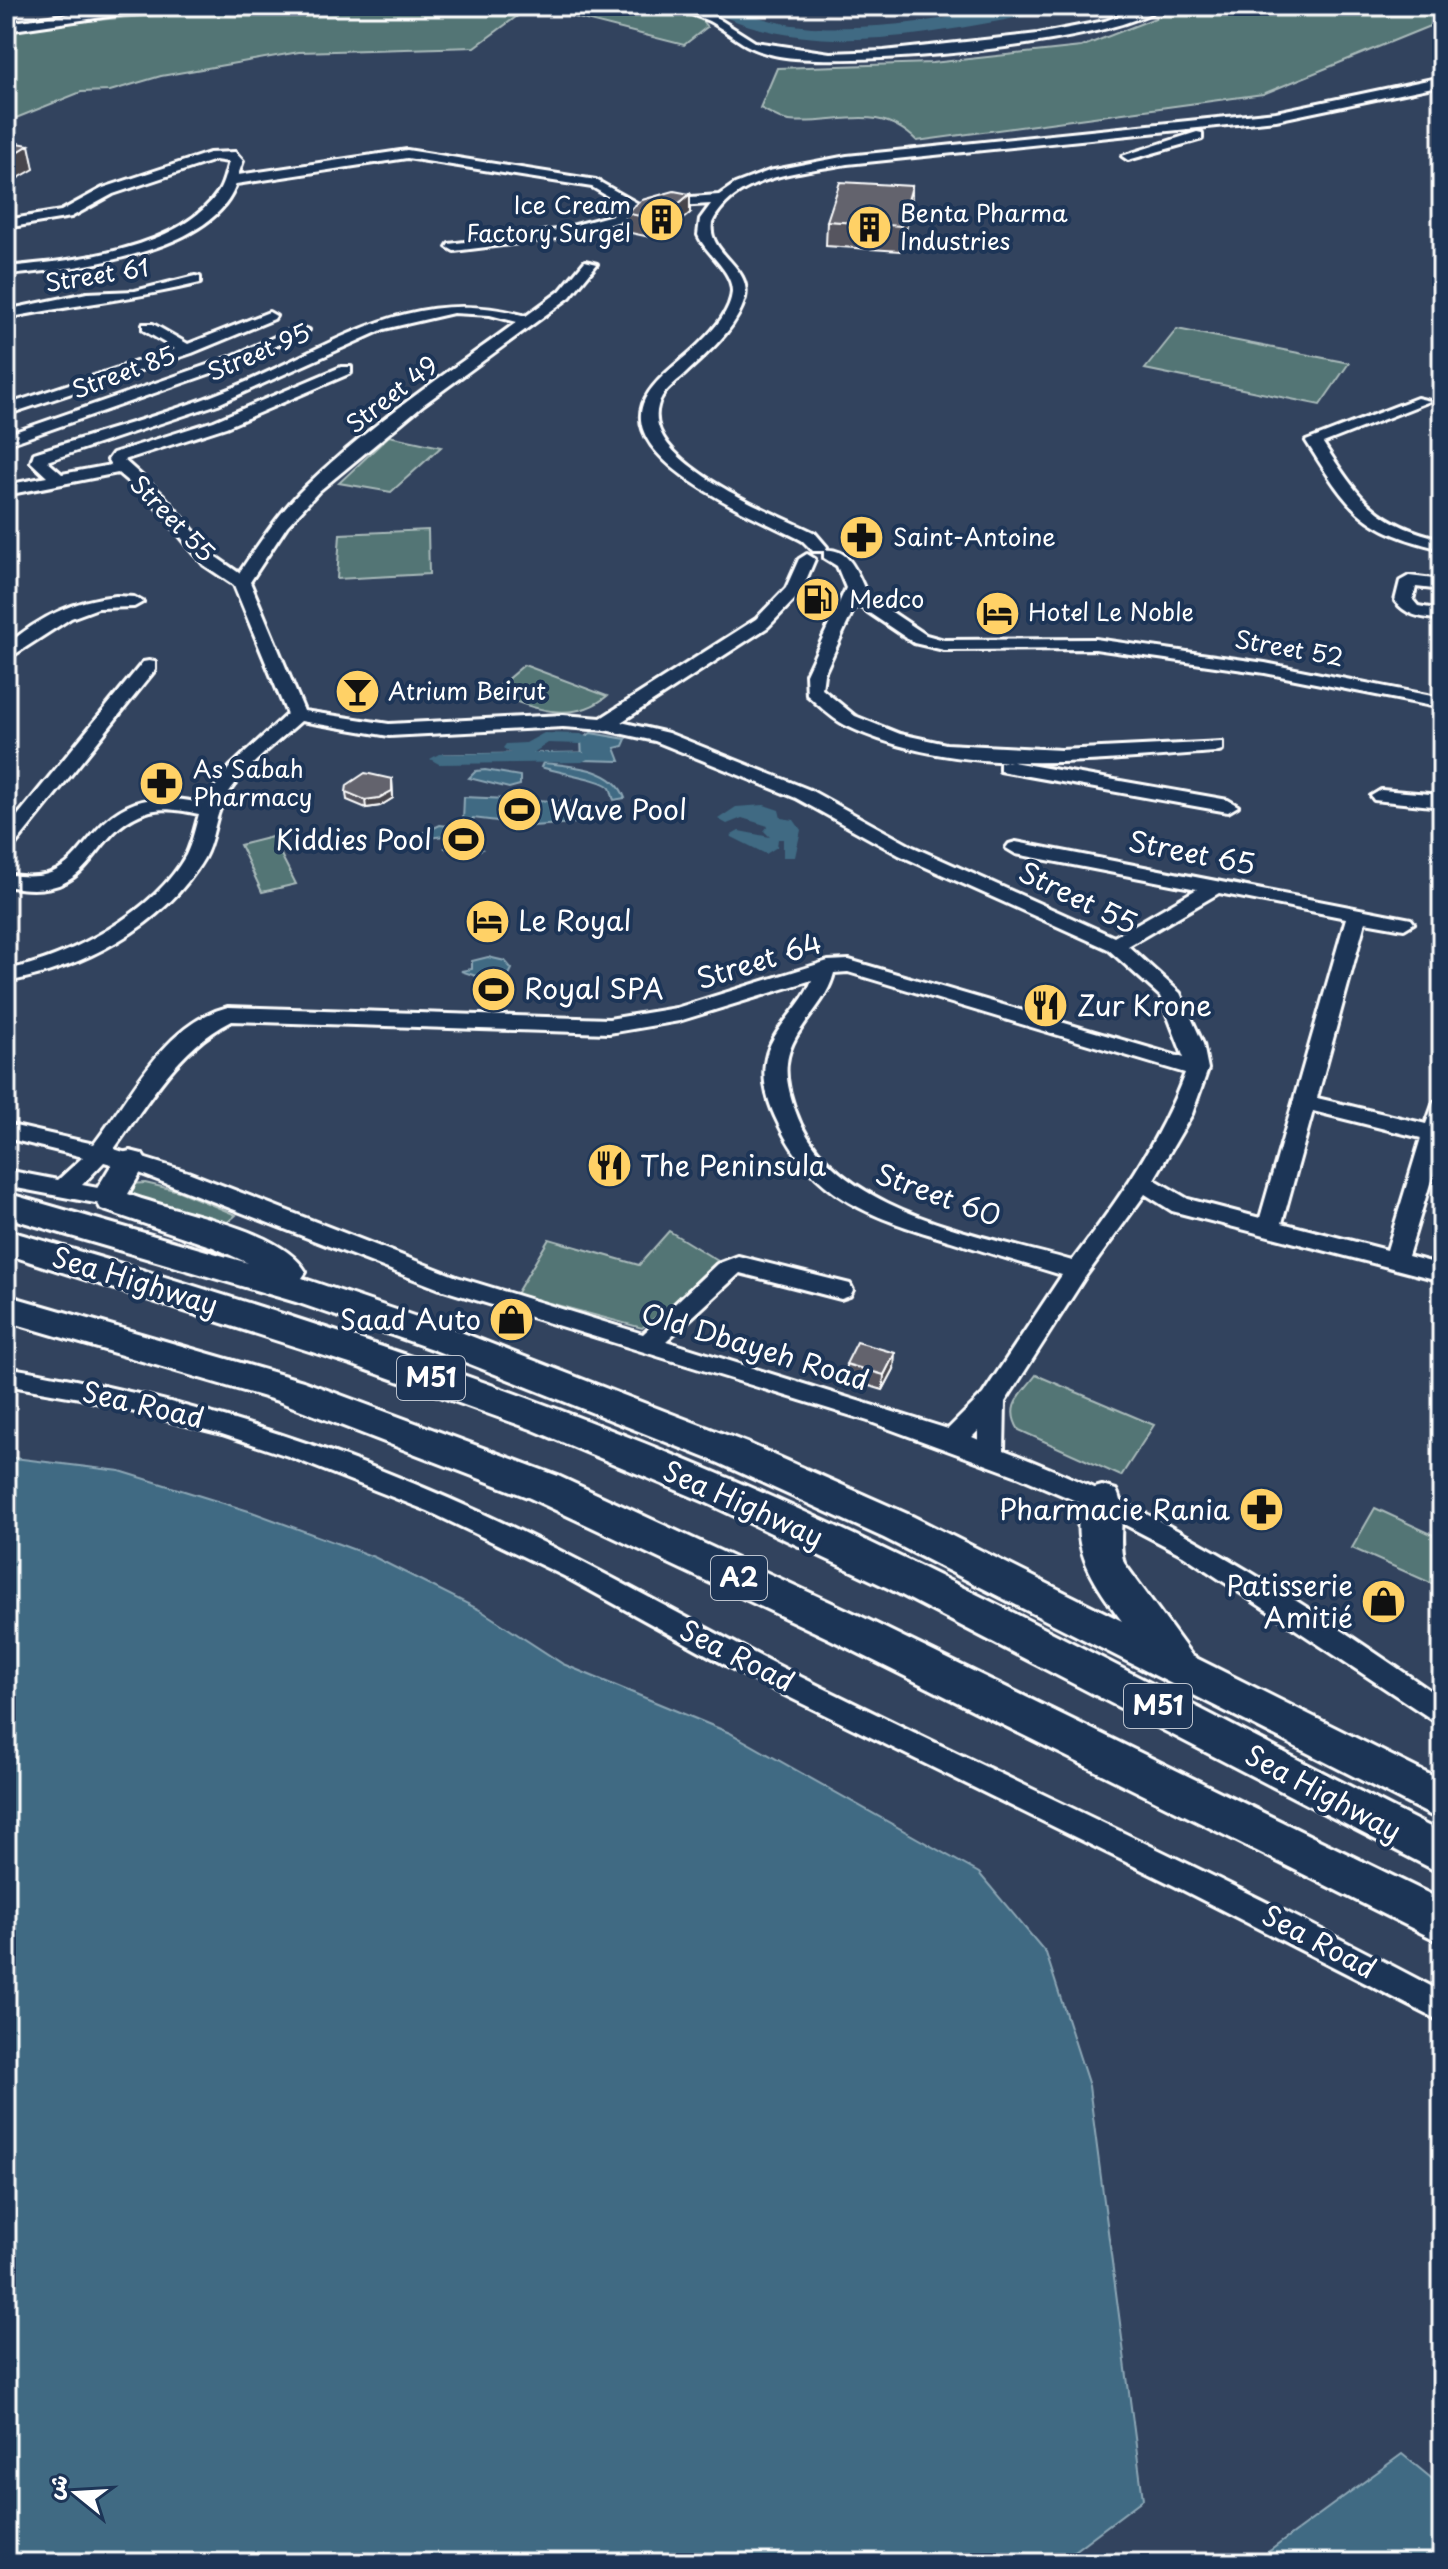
<svg xmlns="http://www.w3.org/2000/svg" width="1448" height="2569" viewBox="0 0 1448 2569" font-family="'Playpen Sans','Playpen Sans Arabic',sans-serif">
<style>
.green{fill:#537474;stroke:#a9baba;stroke-width:2}
.water{fill:#3f6b83;stroke:#8ca6b5;stroke-width:2}
.lines{fill:none;stroke-linecap:round;stroke-linejoin:round}
.stream{stroke:#8ca6b5;stroke-width:5}
.canal{fill:#3f6b83;fill-rule:evenodd}
.river{fill:#3f6b83;fill-rule:evenodd}
.minor-casing{stroke:#fff;stroke-width:6}
.highway-casing{stroke:#fff;stroke-width:6}
.minor{fill:#1d3557;fill-rule:evenodd}
.highway{fill:#1d3557;fill-rule:evenodd}
.wall{fill:#56555e;stroke:#fff;stroke-width:2}
.shaded-wall{fill:#46454c;stroke:#fff;stroke-width:2}
.building{fill:#64636d;stroke:#fff;stroke-width:2}
.labels{text-anchor:middle;stroke-width:8;stroke-linejoin:round;paint-order:stroke}
.far-poi-label{font-size:24px;fill:#fff;stroke:#1d3557;text-anchor:start}
.far-street-label{font-size:24px;fill:#fff;stroke:#1d3557}
.shield{fill:#1d3557;stroke:#bbc2cd;stroke-width:2}
.shield-label{font-size:26px;font-weight:bold;fill:#fff}
.poi-label{font-size:28px;fill:#fff;stroke:#1d3557;text-anchor:start}
.street-label{font-size:28px;fill:#fff;stroke:#1d3557}
</style>
<rect width="100%" height="100%" fill="#32435e"/>
<filter id="ink" filterUnits="userSpaceOnUse"><feTurbulence type="fractalNoise" baseFrequency=".0125" numOctaves="2"/><feDisplacementMap in="SourceGraphic" scale="16" xChannelSelector="R" yChannelSelector="G"/><feConvolveMatrix kernelMatrix="1 2 1 2 8 2 1 2 1" color-interpolation-filters="sRGB"/></filter>
<g filter="url(#ink)">
<path class="green" d="M257 6H672L700 18 707 27 684 45 531 6 475 47 299 52 161 76 110 91 81 92 6 122V33C89 17 173 15 257 6Z
M1186 6H1442V21L1263 94 917 141C877 101 838 126 789 121 780 120 769 112 760 108L777 68 932 63 1081 47Z
M1177 329 1349 363 1320 405 1145 369Z
M389 436 441 447 391 492 339 483Z
M428 530 429 574 337 579 340 534Z
M524 665 607 696C573 725 529 708 492 692Z
M272 837 296 884 262 892 240 845Z
M145 1183 179 1191 236 1215 223 1226 139 1198 129 1191 131 1184Z
M669 1231 723 1264 642 1328 516 1294 549 1239 639 1265Z
M1036 1375 1154 1425 1121 1476 1019 1430C1004 1406 1021 1395 1036 1375Z
M1375 1508 1442 1539V1588L1352 1548Z"/>
<path class="water" d="M591 733 626 739 623 746 615 748 620 761 582 760 581 739Z
M543 763C573 766 614 768 625 798L614 800C612 796 612 791 610 788 604 779 555 772 541 767Z
M485 770 520 776V785L509 788 469 778 476 771Z
M464 797 576 802 575 823 532 826 523 830 497 821 473 818 471 822H463Z
M440 825 464 828 469 841 482 849C469 855 457 855 445 848L458 839 453 835 428 838 423 833Z
M488 957 505 961 512 969 506 981 481 987 482 978 461 971 472 969V961Z
M6 1457 120 1471 252 1512 374 1557 480 1610 563 1664 730 1733 979 1873 1046 1953 1089 2086 1143 2499 1058 2563H6Z
M1402 2454 1442 2487V2563H1253Z"/>
<g class="lines">
<path class="stream" d="M444 756 582 754"/>
<path class="canal" d="M544 733 581 734 590 739 581 744 548 743 533 753 582 752 591 757 582 762 439 764 430 759 439 754 511 753 503 748 506 744 526 743Z
M764 805 779 810 781 818 794 820 801 830 795 857H783V839H778L777 847 766 854 730 836 739 831 770 837 764 831 768 826 742 818 727 824 718 819 736 807Z"/>
<path class="river" d="M706 6C732 6 751 16 777 22 802 28 830 28 856 27 925 26 993 6 1062 6L1053 11C951 29 839 58 738 22 728 18 713 14 706 6Z"/>
<defs>
<path id="minor" d="M128 6H178L6 31V23Z
M676 6H693L711 14 755 42 830 53 884 51 1038 34 1105 21 1146 6H1162C1111 46 846 68 779 56 743 49 737 37 709 21 698 16 685 13 676 6Z
M1442 77V85L1276 120 847 164C802 172 735 175 712 223 707 254 752 266 745 298 737 329 707 353 685 374 675 383 661 392 658 406 642 463 775 513 815 533L827 547 825 550C848 548 856 570 864 588L862 592 926 635 944 640 1095 639 1265 663 1442 698V708L1265 673 1095 649 944 650 914 643 856 604 824 674 822 689 855 716 900 734 946 744 1061 750 1222 742V750L1215 752C1095 760 958 780 845 725 831 718 819 705 807 695L806 674 846 588 837 566 824 558V551H813L803 541C762 519 622 465 643 404 652 379 683 361 701 342 714 329 731 311 732 291 732 270 706 254 698 235L700 219 711 204 677 206 558 238 454 251 447 247 449 244 557 230 631 210 592 187 407 158 236 184C214 254 67 270 6 275V267C71 261 179 251 219 191 224 183 226 171 229 162L215 160 113 194 71 217 6 228V220L61 211 103 188 209 153 235 152 243 161 238 175 407 150 596 180 644 207 677 198 719 195 735 184 769 171 847 156 1276 112Z
M1197 132 1202 133V139L1128 160 1122 156Z
M585 261 597 264 570 297 424 404 319 491 287 526 250 582 304 711 389 724 563 715 601 718 756 619 786 588 799 559 807 554 815 559 800 594 768 627 621 722 668 733 810 790 913 847 1114 937 1197 889 1016 854 1006 848 1009 844 1016 842 1411 919 1414 923 1404 929 1365 922 1317 1098 1426 1124 1434 1102 1442 1100V1144L1408 1256 1442 1265V1281L1172 1211 1145 1194 1085 1277 1005 1402 1004 1450C1164 1511 1303 1601 1442 1699V1726L1183 1555 1095 1509 1020 1477 868 1421 440 1289 129 1169 104 1162 82 1185 119 1192 123 1198 119 1204 111 1206 6 1186V1170L58 1180 83 1157 6 1138V1124L94 1144C132 1096 163 1024 228 1007L609 1019 676 1008 828 961 849 960 1184 1058 1160 996 1108 949 899 855 796 798 655 741 605 730 563 727 389 736 301 721C275 744 246 766 227 795 214 814 215 839 204 858 164 927 81 969 6 982V970C68 959 155 912 186 855 192 843 195 828 199 814 184 811 165 807 150 811 85 829 100 905 6 886V874C85 890 76 825 135 803 157 795 180 799 203 803L230 767 287 714 234 585 204 565 151 501 118 473 6 495V485L47 477 31 462 34 453C100 432 168 414 232 388 334 346 410 283 526 316L560 291ZM453 313 490 315 517 322C446 374 370 424 307 485 280 511 260 542 239 573L216 557 163 495 124 460 226 427 351 373V367H341L214 421 113 453 108 460 111 465 62 474 47 461 218 404 384 329ZM1219 893 1346 918 1260 1218 1188 1199 1154 1179 1192 1114 1208 1069 1203 1044 1180 993 1128 946ZM848 972 1185 1073C1159 1143 1117 1202 1072 1261 981 1234 830 1213 795 1110 790 1095 785 1079 787 1063 791 1028 826 1007 834 973ZM812 980C801 1009 772 1028 766 1058 761 1079 768 1103 778 1123 814 1200 875 1218 951 1241 988 1253 1025 1264 1062 1275L983 1394 948 1429 666 1341 740 1273 841 1299 850 1296 853 1290 850 1284 738 1256 717 1264 643 1334 457 1277 188 1172 114 1149C149 1101 177 1049 232 1021L609 1033 679 1021ZM1313 1111 1421 1138 1387 1250 1282 1223ZM979 1430V1440L972 1437Z
M195 276 200 277V283C136 299 71 305 6 318V310L87 293 135 291Z
M269 312 276 316 274 319 192 353 6 415V405L175 349 143 330V324H153L188 344Z
M297 327 309 330 240 363 6 445V435L230 357Z
M1417 398 1430 401 1323 443C1359 498 1375 524 1442 539V549C1360 530 1349 509 1306 441Z
M1409 576 1442 580V590L1416 587 1413 600 1418 606 1442 610V620C1422 617 1408 617 1395 601L1400 581Z
M116 596 134 597 143 602 134 607 98 608 71 618 6 660V646C38 618 73 600 116 596Z
M149 661 155 662V670L13 847 6 849V830L143 662Z
M1007 761 1228 800 1238 806 1228 812 1000 771V763Z
M1381 790 1442 795V807L1374 800 1371 796Z
M6 1367C184 1397 354 1451 516 1529 616 1577 711 1633 811 1682 1021 1786 1235 1882 1442 1992V2022L1175 1886 744 1675 564 1576 428 1511 288 1456 222 1434 80 1398 6 1385Z"/>
<path id="highway" d="M130 1151 142 1154 147 1162 128 1194C175 1213 280 1227 306 1272L302 1278 458 1331 747 1443 912 1516 1122 1621C1094 1583 1062 1539 1088 1490L1102 1486 1116 1490C1128 1512 1116 1539 1124 1563L1192 1656 1442 1781V1821L884 1538 719 1463 432 1349 296 1302 6 1217V1193L248 1263 213 1247 101 1209 93 1195 118 1154Z
M6 1230C252 1301 497 1379 733 1480 975 1585 1206 1715 1442 1833V1874L888 1588 705 1502 531 1429 353 1365 6 1254Z
M6 1295 303 1381 558 1476 856 1614 1442 1900V1943L828 1638 530 1498 278 1401 6 1321Z"/>
</defs>
<use href="#minor" class="minor-casing"/>
<use href="#highway" class="highway-casing"/>
<use href="#minor" class="minor"/>
<use href="#highway" class="highway"/>
</g>
<path class="wall" d="M912 186 911 211 900 251 826 246 827 221Z
M625 213H690L659 239 626 232Z
M392 779 393 798 380 806 366 808 347 800 346 792Z
M846 1364 894 1369 883 1390 846 1379Z"/>
<path class="shaded-wall" d="M29 145 34 169 6 185V159Z
M912 186 911 211 900 251 901 226Z
M690 194V213L659 239V220Z
M392 779 393 798 380 806 366 808 365 800Z
M895 1353 894 1369 883 1390 884 1375Z"/>
<path class="building" d="M6 141 29 145 6 159Z
M840 182 912 186 901 226 827 221Z
M674 191 690 194 659 220 625 213 642 200Z
M365 773 392 779V791L379 798 365 800 346 792 347 785Z
M857 1342 895 1353 884 1375 846 1364Z"/>
</g>
<defs>
<symbol id="building-disc" viewBox="-11 -11 22 22"><circle r="9.5" fill="#ffd166" stroke="#1d3557"/><path d="M-4-6H4V6H1V3H-1V6H-4ZM-2.5-4.3h1.7v1.8h-1.7ZM.8-4.3h1.7v1.8H.8ZM-2.5-1h1.7V.8h-1.7ZM.8-1h1.7V.8H.8Z" fill="#111"/></symbol>
<symbol id="pharmacy-disc" viewBox="-11 -11 22 22"><circle r="9.5" fill="#ffd166" stroke="#1d3557"/><path d="M-2-6h4v4h4v4h-4v4h-4v-4h-4v-4h4Z" fill="#111"/></symbol>
<symbol id="fuel-disc" viewBox="-11 -11 22 22"><circle r="9.5" fill="#ffd166" stroke="#1d3557"/><path d="M-5.5-6h7V0h2V4h1.3V-2.5L3-4.5l.8-.8L6-3V5H2.5V1h-1V6h-7ZM-4.2-4.7v3.2H.2V-4.7Z" fill="#111"/></symbol>
<symbol id="hotel-disc" viewBox="-11 -11 22 22"><circle r="9.5" fill="#ffd166" stroke="#1d3557"/><path d="M-6-4.5h1.5V1H6V5H4.5V3h-9V5H-6ZM-4 0a1.8 1.8 0 1 1 3.6 0ZM.5 0V-2.5h3Q6-2.5 6 0Z" fill="#111"/></symbol>
<symbol id="bar-disc" viewBox="-11 -11 22 22"><circle r="9.5" fill="#ffd166" stroke="#1d3557"/><path d="M-6-5H6L.8 .8V4.5H3.5V6h-7V4.5H-.8V.8Z" fill="#111"/></symbol>
<symbol id="stadium-disc" viewBox="-11 -11 22 22"><circle r="9.5" fill="#ffd166" stroke="#1d3557"/><path d="M0-5a6.5 5 0 1 0 0 10a6.5 5 0 1 0 0-10ZM-3.5-1.8h7v3.6h-7Z" fill="#111"/></symbol>
<symbol id="restaurant-disc" viewBox="-11 -11 22 22"><circle r="9.5" fill="#ffd166" stroke="#1d3557"/><path d="M-5-6h1v4h1v-4h1v4h1v-4h1v5L-1.5 .5V6h-2V.5L-5-1ZM5-6V6H3V1.5H1.5Q1.5-4 5-6Z" fill="#111"/></symbol>
<symbol id="shop-disc" viewBox="-11 -11 22 22"><circle r="9.5" fill="#ffd166" stroke="#1d3557"/><path d="M-5-2.5h2.3a2.7 3.5 0 0 1 5.4 0H5L5.5 6h-11ZM-1.5-2.5h3a1.5 2.3 0 0 0-3 0Z" fill="#111"/></symbol>
</defs>
<g fill-rule="evenodd">
<use href="#building-disc" x="636" y="194" width="51" height="51"/>
<use href="#building-disc" x="844" y="202" width="51" height="51"/>
<use href="#pharmacy-disc" x="836" y="512" width="51" height="51"/>
<use href="#fuel-disc" x="792" y="574" width="51" height="51"/>
<use href="#hotel-disc" x="972" y="588" width="51" height="51"/>
<use href="#bar-disc" x="332" y="666" width="51" height="51"/>
<use href="#pharmacy-disc" x="136" y="758" width="51" height="51"/>
<use href="#stadium-disc" x="494" y="784" width="51" height="51"/>
<use href="#stadium-disc" x="438" y="814" width="51" height="51"/>
<use href="#hotel-disc" x="462" y="896" width="51" height="51"/>
<use href="#stadium-disc" x="468" y="964" width="51" height="51"/>
<use href="#restaurant-disc" x="1020" y="980" width="51" height="51"/>
<use href="#restaurant-disc" x="584" y="1140" width="51" height="51"/>
<use href="#shop-disc" x="486" y="1294" width="51" height="51"/>
<use href="#pharmacy-disc" x="1236" y="1484" width="51" height="51"/>
<use href="#shop-disc" x="1358" y="1576" width="51" height="51"/>
</g>
<g class="labels">
<g class="far-poi-label">
<text x="631" y="214" text-anchor="end">Ice Cream<tspan x="631" dy="28">Factory Surgel</tspan></text>
<text x="900" y="222">Benta Pharma<tspan x="900" dy="28">Industries</tspan></text>
<text x="893" y="546">Saint-Antoine</text>
<text x="849" y="608">Medco</text>
<text x="1028" y="621">Hotel Le Noble</text>
<text x="388" y="700">Atrium Beirut</text>
<text x="193" y="778">As Sabah<tspan x="193" dy="28">Pharmacy</tspan></text>
</g>
<g class="far-street-label">
<text transform="translate(97 276) rotate(-9)" y="8">Street 61</text>
<text transform="translate(259 353) rotate(-23)" y="8">Street 95</text>
<text transform="translate(124 373) rotate(-20)" y="8">Street 85</text>
<text transform="translate(392 395) rotate(-38)" y="8">Street 49</text>
<text transform="translate(172 519) rotate(46)" y="8">Street 55</text>
<text transform="translate(1289 649) rotate(10)" y="8">Street 52</text>
</g>
<g class="shield">
<rect x="397" y="1356" width="68" height="44" rx="6"/>
<rect x="711" y="1556" width="56" height="44" rx="6"/>
<rect x="1124" y="1684" width="68" height="44" rx="6"/>
</g>
<g class="shield-label">
<text x="431" y="1387">M51</text>
<text x="739" y="1587">A2</text>
<text x="1158" y="1715">M51</text>
</g>
<g class="poi-label">
<text x="550" y="820">Wave Pool</text>
<text x="432" y="850" text-anchor="end">Kiddies Pool</text>
<text x="518" y="931">Le Royal</text>
<text x="524" y="999">Royal SPA</text>
<text x="1077" y="1016">Zur Krone</text>
<text x="640" y="1176">The Peninsula</text>
<text x="481" y="1330" text-anchor="end">Saad Auto</text>
<text x="1230" y="1520" text-anchor="end">Pharmacie Rania</text>
<text x="1353" y="1596" text-anchor="end">Patisserie<tspan x="1353" dy="32">Amitié</tspan></text>
</g>
<g class="street-label">
<text transform="translate(1192 853) rotate(11)" y="10">Street 65</text>
<text transform="translate(1078 898) rotate(26)" y="10">Street 55</text>
<text transform="translate(759 961) rotate(-17)" y="10">Street 64</text>
<text transform="translate(938 1195) rotate(20)" y="10">Street 60</text>
<text transform="translate(135 1281) rotate(17)" y="10">Sea Highway</text>
<text transform="translate(755 1347) rotate(17)" y="10">Old Dbayeh Road</text>
<text transform="translate(143 1405) rotate(13)" y="10">Sea Road</text>
<text transform="translate(743 1504) rotate(24)" y="10">Sea Highway</text>
<text transform="translate(737 1656) rotate(27)" y="10">Sea Road</text>
<text transform="translate(1323 1793) rotate(28)" y="10">Sea Highway</text>
<text transform="translate(1319 1942) rotate(28)" y="10">Sea Road</text>
</g>
</g>
<rect width="1448" height="2569" fill="none" stroke="#1d3557" stroke-width="32"/>
<rect x="16" y="16" width="1416" height="2537" fill="none" stroke="#fff" stroke-width="3" filter="url(#ink)"/>
<g transform="translate(76 2493) rotate(288)" stroke="#1d3557" stroke-width="6" paint-order="stroke">
<path d="M0-6L14 30L0 20L-14 30Z" fill="#ffffff"/>
<text y="-12" font-size="22" font-weight="bold" text-anchor="middle" fill="#ffffff">ش</text>
</g>
</svg>
